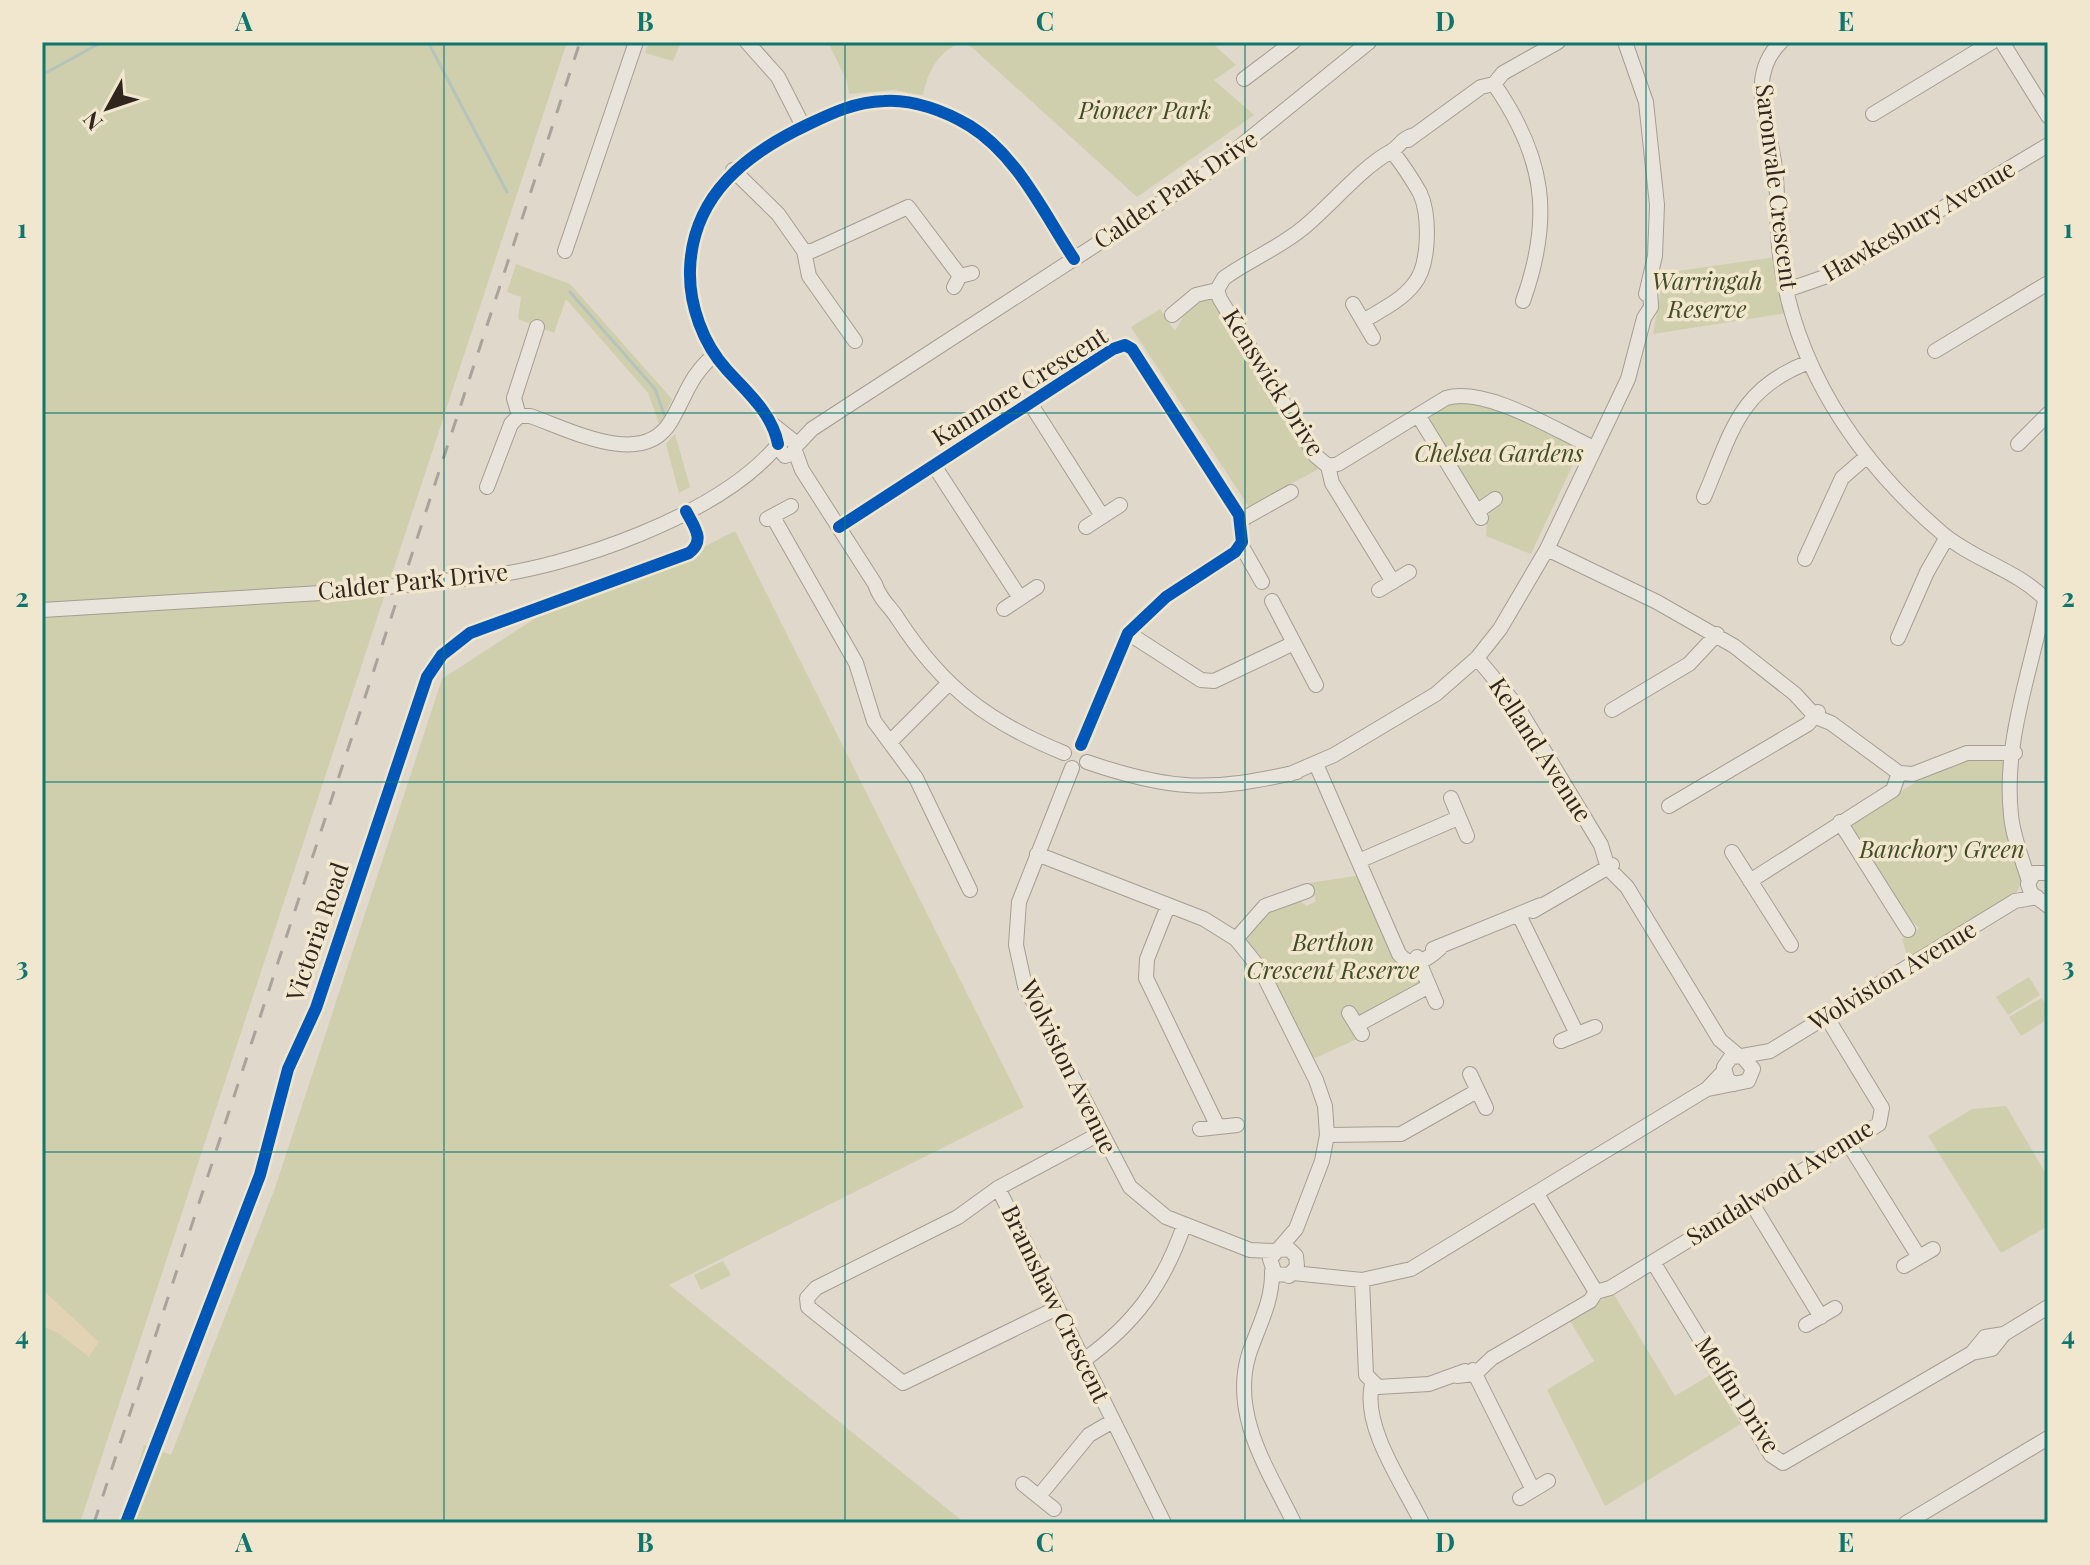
<svg xmlns="http://www.w3.org/2000/svg" width="2090" height="1565" viewBox="0 0 2090 1565" font-family="'Playfair Display',serif">
<style>
.green{fill:#cfcead}
.sand{fill:#e1d3b3}
.lines{fill:none;stroke-linecap:round;stroke-linejoin:round}
.stream{stroke:#b5c4bb;stroke-width:3}
.minor-casing{stroke:#a59d93;stroke-width:16}
.minor{stroke:#e8e4db;stroke-width:14}
.rail{stroke:#a8a39b;stroke-width:3;stroke-dasharray:14 14;stroke-linecap:butt}
.minor-bridge-casing{stroke:#a59d93;stroke-width:16;stroke-linecap:butt}
.minor-bridge{stroke:#e8e4db;stroke-width:14}
.cycleway-casing{stroke:#f1e7cf;stroke-width:17}
.cycleway{stroke:#0057b8;stroke-width:12}
.grid{fill:none;stroke:#0f766e;stroke-width:2;stroke-opacity:0.55}
.labels{text-anchor:middle;stroke-width:7;stroke-linejoin:round;paint-order:stroke}
.park-label{font-size:24px;font-style:italic;fill:#434c26;stroke:#f1e7cf}
.street-label{font-size:24px;fill:#31261d;stroke:#f1e7cf}
.neatline{fill:none;stroke:#0f766e;stroke-width:3}
.grid-label{font-size:26px;text-anchor:middle;font-weight:bold;fill:#0f766e}
</style>
<rect width="100%" height="100%" fill="#e0d8ca"/>
<path class="green" d="M42 42H567L389 583 42 607Z
M649 42H681L673 61 645 53Z
M828 42H964C939 49 928 71 923 95L893 90 849 94 847 81Z
M966 42H1211L1236 65 1214 80 1254 115 1137 197Z
M1776 257 1787 313 1653 334 1664 273Z
M516 264 570 284 672 399 660 426 648 393 566 299 554 333 518 319 521 297 507 292Z
M1204 296 1214 297 1320 468 1249 507 1131 327 1160 309 1175 331 1188 308Z
M1459 396 1514 415 1581 447 1531 554 1486 536 1487 518 1491 510 1478 500 1429 423 1430 413Z
M675 434 690 487 679 493 666 444Z
M735 531 1024 1107 669 1285 965 1523H122L144 1445 171 1455 275 1188 442 679 568 597 657 571Z
M386 591 80 1523H42V613Z
M1990 755 2006 760C2005 808 2005 834 2024 879L2013 898 1909 961 1902 939 1919 928 1902 910 1850 824 1856 817 1944 766Z
M1362 875 1422 984 1373 1015H1358L1357 1039 1311 1060 1245 940 1267 908 1293 897 1307 906 1316 901 1309 883Z
M2029 977 2040 995 2008 1015 1996 997Z
M2042 998 2048 1008V1019L2021 1036 2009 1017Z
M2006 1106 2048 1177V1226L2001 1253 1928 1136 1972 1109Z
M723 1261 731 1275 701 1290 694 1275Z
M1613 1293 1675 1396 1710 1375 1741 1424 1605 1506 1547 1390 1594 1361 1569 1319Z"/>
<path class="sand" d="M42 1289 99 1342 89 1357 58 1333 42 1326Z"/>
<g class="lines">
<path class="stream" d="M428 42 507 192
M42 75 102 42
M570 292 655 389 664 414"/>
<defs>
<path id="minor" d="M747 42 778 77 803 126
M1625 42 1646 102 1657 205 1655 256 1646 294
M1781 42C1746 76 1768 120 1774 162 1779 190 1776 219 1779 247 1791 363 1856 460 1943 534 1974 560 2017 570 2045 599
M2002 42 2048 116
M1244 79 1293 42
M1494 84C1545 158 1553 217 1523 301
M1873 114 1992 42
M1414 135C1401 138 1400 147 1390 152 1361 168 1330 206 1303 228 1279 248 1249 260 1224 278L1217 290 1220 299 1316 456 1328 466 1338 464 1446 398C1486 386 1557 431 1594 448
M1408 140 1481 87 1494 84 1503 73 1558 42
M733 170 778 214 804 251H812L908 207 960 276
M565 251 636 42
M804 251 809 276 855 341
M954 287 960 276 972 273
M1787 290 1833 274 2048 145
M1353 304 1373 338
M1172 315 1196 295 1217 290
M1363 321C1381 310 1401 301 1414 284 1430 265 1430 215 1420 193 1412 179 1402 164 1392 151
M1935 351 2048 283
M1030 403 1102 516
M1418 415 1481 518
M519 416H530C569 429 643 470 671 421 687 394 689 377 714 355
M519 416 514 398 537 327
M772 424 796 443 794 453 785 456 777 446 787 437
M778 444C772 413 747 392 727 370 703 344 689 305 690 270 692 195 747 153 809 124 834 112 856 102 884 101 913 99 945 111 970 126 1018 156 1044 214 1074 259
M2018 444 2048 414
M796 446 812 429 835 414 1211 170 1369 42
M795 451 802 470 875 584C880 600 890 606 898 619 943 688 988 722 1064 753
M1328 466 1332 483 1393 582
M935 467 1020 598
M487 487 511 424 519 416
M1704 497C1732 432 1738 389 1809 362
M1478 511 1495 499
M773 517 856 663 874 721 916 778 970 890
M767 519 791 506
M1241 520 1291 492
M839 527 1113 349 1125 345 1132 349 1239 515 1242 542 1235 552 1166 597 1128 633 1081 745
M1086 527 1120 505
M1241 545 1262 582
M1547 549 1657 602 1734 646 1795 694 1816 717 1831 723 1899 773 1913 774 1967 753H2015
M1805 559 1842 478 1865 458
M481 577C571 567 717 516 777 446
M1379 590 1409 572
M1272 601 1316 685
M1004 609 1037 587
M42 610 338 592
M1128 633 1201 680 1214 681 1294 643
M1898 638 1927 572 1947 537
M1477 658 1517 706 1601 845 1608 868 1627 887 1720 1040 1739 1056
M1612 710 1689 664 1717 634
M890 742 948 684
M1087 762C1171 791 1211 792 1297 772
M1316 764 1399 954C1412 970 1427 960 1440 948
M1072 768 1019 902 1016 945 1025 986 1130 1187 1166 1217 1250 1250 1274 1251
M1290 774 1334 755 1436 694 1477 658 1500 629 1547 549 1628 379 1644 318 1651 307 1650 288
M1451 798 1467 836
M1669 806 1808 724 1818 712
M1840 822 1908 930
M1732 852 1791 945
M1037 854 1204 919 1236 939 1261 970 1316 1080 1325 1106 1327 1135 1322 1161 1296 1229 1270 1259 1275 1274 1290 1275
M1361 860 1458 818
M2048 873H2034L2028 884 2031 893 2048 906
M1750 881 1893 790 1899 773
M2029 881C2022 859 2013 837 2011 815 2003 742 2031 671 2045 601
M1168 906 1147 959 1146 978 1218 1127
M1533 911 1612 865
M1519 915 1577 1034
M1236 939 1265 906 1307 891
M1433 949 1541 905
M1417 957 1436 1002
M1349 1013 1362 1034
M1357 1025 1429 986
M1561 1041 1595 1027
M1742 1056 1770 1051 2015 901 2037 897
M1470 1074 1486 1108
M1708 1089 1748 1081 1753 1069 1742 1056 1731 1057 1724 1067 1727 1079 1734 1084
M1200 1129 1237 1125
M1099 1134 998 1188 1164 1523
M1327 1135 1401 1134 1477 1091
M1848 1143 1919 1257
M998 1188 958 1217 816 1288 807 1298 808 1307 903 1383 1057 1308
M1537 1194 1596 1292
M1751 1202 1821 1317
M1278 1249 1290 1250 1296 1256 1297 1266 1289 1276
M1653 1262 1771 1455 1783 1463 1972 1353 1992 1349 2004 1334 2048 1307
M1904 1266 1933 1249
M1272 1271C1273 1301 1258 1327 1249 1354 1230 1415 1269 1471 1294 1523
M1293 1273 1362 1280 1411 1269 1707 1089 1724 1071
M1362 1280 1366 1375 1378 1387 1429 1384 1465 1371
M1806 1325 1835 1308
M1972 1353 1985 1337 2004 1334
M1084 1360C1134 1324 1164 1284 1184 1225
M1473 1370 1533 1490
M1457 1376 1475 1374 1492 1358 1590 1301 1596 1292 1610 1288 1879 1124 1882 1108 1826 1016
M1372 1384C1362 1427 1403 1484 1422 1523
M1023 1484 1054 1509
M1039 1496 1089 1435 1113 1421
M1520 1498 1548 1481
M126 1523 260 1175 288 1069 316 1008 427 677 442 655 470 633 689 553C706 540 694 527 686 511
M1906 1523 2048 1438"/>
</defs>
<use href="#minor" class="minor-casing"/>
<use href="#minor" class="minor"/>
<path class="rail" d="M94 1523 580 42"/>
<defs>
<path id="minor-bridge" d="M338 592 481 577"/>
</defs>
<use href="#minor-bridge" class="minor-bridge-casing"/>
<use href="#minor-bridge" class="minor-bridge"/>
<defs>
<path id="cycleway" d="M778 444C772 413 747 392 727 370 703 344 689 305 690 270 692 195 747 153 809 124 834 112 856 102 884 101 913 99 945 111 970 126 1018 156 1044 214 1074 259
M839 527 1113 349 1125 345 1132 349 1239 515 1242 542 1235 552 1166 597 1128 633 1081 745
M126 1523 260 1175 288 1069 316 1008 427 677 442 655 470 633 689 553C706 540 694 527 686 511"/>
</defs>
<use href="#cycleway" class="cycleway-casing"/>
<use href="#cycleway" class="cycleway"/>
</g>
<path class="grid" d="M444 42V1523M845 42V1523M1245 42V1523M1646 42V1523M42 413H2048M42 782H2048M42 1152H2048"/>
<g class="labels">
<g class="park-label">
<text x="1145" y="119">Pioneer Park</text>
<text x="1707" y="290">Warringah<tspan x="1707" dy="28">Reserve</tspan></text>
<text x="1499" y="462">Chelsea Gardens</text>
<text x="1942" y="858">Banchory Green</text>
<text x="1333" y="951">Berthon<tspan x="1333" dy="28">Crescent Reserve</tspan></text>
</g>
<g class="street-label">
<text transform="translate(1776 187) rotate(83)" y="8">Saronvale Crescent</text>
<text transform="translate(1176 190) rotate(-34)" y="8">Calder Park Drive</text>
<text transform="translate(1919 221) rotate(-30)" y="8">Hawkesbury Avenue</text>
<text transform="translate(1273 383) rotate(58)" y="8">Kenswick Drive</text>
<text transform="translate(1020 387) rotate(-32)" y="8">Kanmore Crescent</text>
<text transform="translate(413 582) rotate(-6)" y="8">Calder Park Drive</text>
<text transform="translate(1540 750) rotate(57)" y="8">Kelland Avenue</text>
<text transform="translate(318 932) rotate(-71)" y="8">Victoria Road</text>
<text transform="translate(1893 976) rotate(-31)" y="8">Wolviston Avenue</text>
<text transform="translate(1068 1067) rotate(64)" y="8">Wolviston Avenue</text>
<text transform="translate(1780 1183) rotate(-32)" y="8">Sandalwood Avenue</text>
<text transform="translate(1055 1304) rotate(64)" y="8">Bramshaw Crescent</text>
<text transform="translate(1737 1395) rotate(57)" y="8">Melfin Drive</text>
</g>
</g>
<rect width="2090" height="1565" fill="none" stroke="#f1e7cf" stroke-width="88"/>
<g transform="translate(108 108) rotate(230)" stroke="#f1e7cf" stroke-width="6" paint-order="stroke">
<path d="M0-6L14 30L0 20L-14 30Z" fill="#31261d"/>
<text y="-12" font-size="22" font-weight="bold" text-anchor="middle" fill="#31261d">N</text>
</g>
<rect x="44" y="44" width="2002" height="1477" class="neatline"/>
<g class="grid-label">
<text x="244" y="31">A</text>
<text x="645" y="31">B</text>
<text x="1045" y="31">C</text>
<text x="1445" y="31">D</text>
<text x="1846" y="31">E</text>
<text x="22" y="238">1</text>
<text x="2068" y="238">1</text>
<text x="22" y="607">2</text>
<text x="2068" y="607">2</text>
<text x="22" y="976">3</text>
<text x="2068" y="976">3</text>
<text x="22" y="1345">4</text>
<text x="2068" y="1345">4</text>
<text x="244" y="1552">A</text>
<text x="645" y="1552">B</text>
<text x="1045" y="1552">C</text>
<text x="1445" y="1552">D</text>
<text x="1846" y="1552">E</text>
</g>
</svg>
